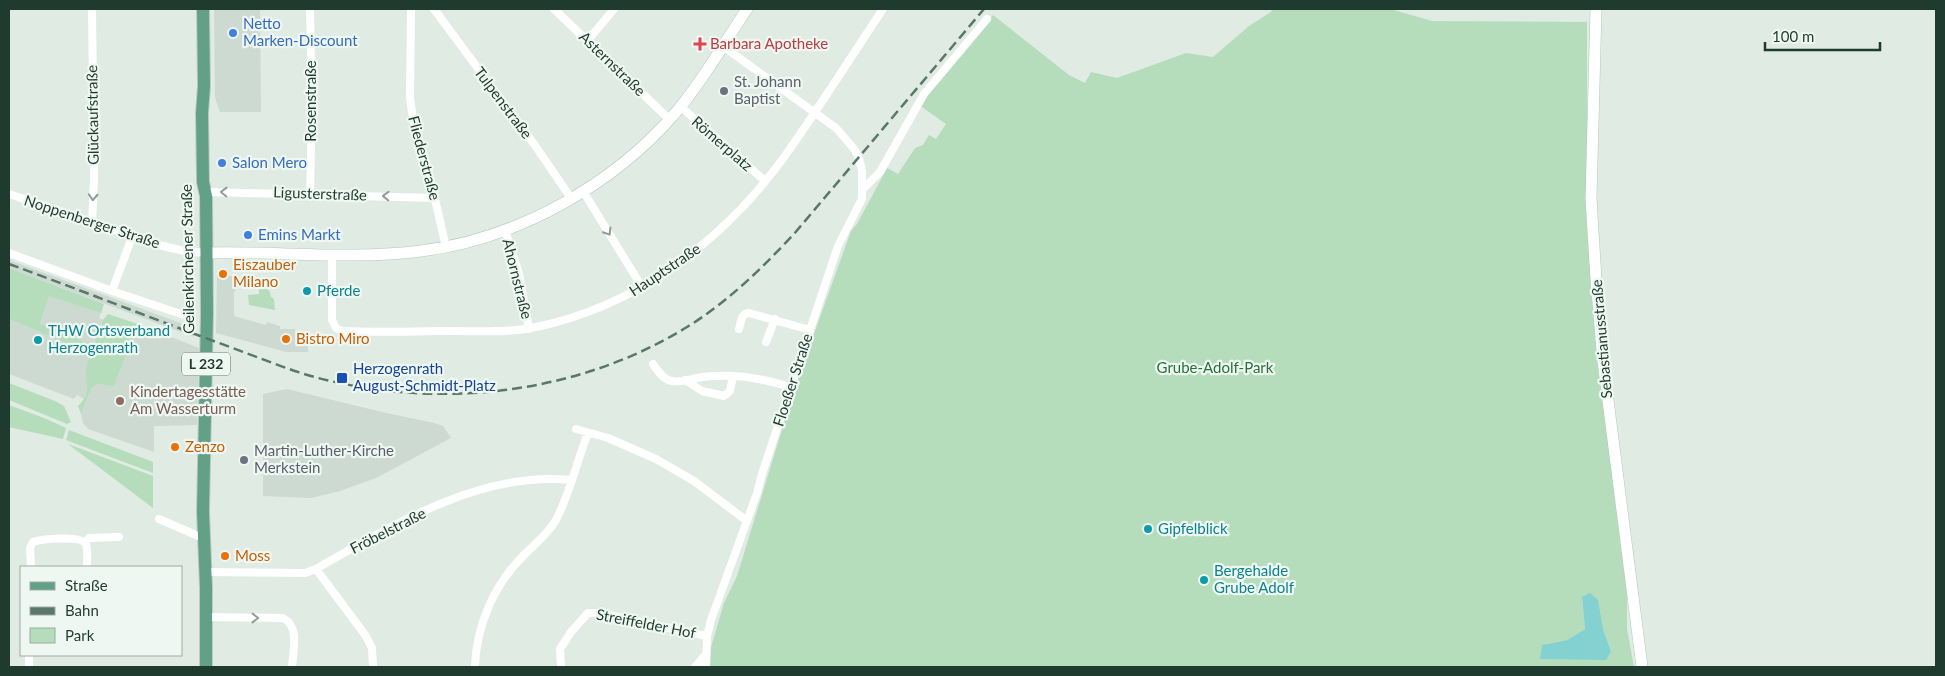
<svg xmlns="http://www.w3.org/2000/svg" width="1945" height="676" viewBox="0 0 1945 676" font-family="Lato,sans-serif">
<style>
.built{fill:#cddad2}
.green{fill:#b6ddbb;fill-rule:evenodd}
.water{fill:#84d1d2}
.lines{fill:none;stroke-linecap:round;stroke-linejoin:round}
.secondary-casing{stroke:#b2cabe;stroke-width:12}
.primary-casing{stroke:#c0c8c5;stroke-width:14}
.street{stroke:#fff;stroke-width:8}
.secondary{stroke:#fff;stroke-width:11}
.primary{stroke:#62a188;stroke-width:12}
.rail{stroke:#59776a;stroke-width:2.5;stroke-dasharray:10 5;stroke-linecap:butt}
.oneway{stroke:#8f9d97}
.shop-dot{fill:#3f7fe0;stroke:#eff7f2;stroke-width:2}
.health-dot{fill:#e0444e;stroke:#eff7f2;stroke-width:2}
.worship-dot{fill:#6b7280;stroke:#eff7f2;stroke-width:2}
.food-dot{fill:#e8710a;stroke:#eff7f2;stroke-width:2}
.culture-dot{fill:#0f9aa8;stroke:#eff7f2;stroke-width:2}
.transit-dot{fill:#1a4fb4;stroke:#eff7f2;stroke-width:2}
.education-dot{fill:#8d6e63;stroke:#eff7f2;stroke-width:2}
.labels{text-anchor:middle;stroke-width:4.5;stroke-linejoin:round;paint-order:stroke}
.shield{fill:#eff7f2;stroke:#5d736a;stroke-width:1}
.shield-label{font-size:14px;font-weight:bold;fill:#1f3b2f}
.shop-label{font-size:15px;fill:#366cbe;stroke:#eff7f2;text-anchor:start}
.health-label{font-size:15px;fill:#be3a42;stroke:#eff7f2;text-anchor:start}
.street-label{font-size:15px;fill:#1f3b2f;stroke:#eff7f2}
.worship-label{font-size:15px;fill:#5b616d;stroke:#eff7f2;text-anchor:start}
.food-label{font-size:15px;fill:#c56008;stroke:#eff7f2;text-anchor:start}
.culture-label{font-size:15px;fill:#0d838f;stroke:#eff7f2;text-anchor:start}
.park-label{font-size:15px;fill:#29723a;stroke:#eff7f2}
.transit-label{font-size:15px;fill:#164399;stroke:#eff7f2;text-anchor:start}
.education-label{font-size:15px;fill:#785e54;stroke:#eff7f2;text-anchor:start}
</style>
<rect width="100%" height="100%" fill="#dfebe3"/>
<path class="built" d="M214 9H260L261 112H220L215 98Z
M9 260 194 328V337L9 268Z
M217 272H227V276H236V291H234V316L266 325 267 322 280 326V329H295V332H308V352H286L216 333Z
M49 295 101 313 99 318 103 320 87 368 89 386 84 399 77 395 74 399 9 374V319L80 349 83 341 40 325Z
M138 324 199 348 197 425 154 426V452L88 429 83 423 81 414 91 389 97 384 114 385Z
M287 389 382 412 434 423 443 426 451 438 376 478 340 491 311 498 263 496V394Z"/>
<path class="green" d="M1272 9H1390L1432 21 1587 22V164L1593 288 1605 292 1599 346 1627 575V629L1634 667H710L711 647 724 603 737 576 796 384 851 231 857 224 887 168 898 174 915 148 923 145 929 135 936 139 946 124 919 105 993 15 1069 75 1085 83 1091 72 1117 78 1186 53 1213 57 1249 26 1271 12ZM1582 598 1603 629 1611 651 1546 644 1567 640 1585 629Z
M9 268 104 304 101 313 49 296 40 324 83 341 80 349 9 319Z
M265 285 270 292 271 297 274 299 275 310 249 305 248 295 259 294V286Z
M108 314 138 324 114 386 97 384 91 389 81 414 78 406C94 390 83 381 87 365 92 350 98 335 103 320Z
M9 383 55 401 64 406 71 422 67 424 9 400Z
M9 405 44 418 66 428 63 439 9 427Z
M69 430 153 462V473L66 440Z
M68 444 153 476V508Z"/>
<path class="water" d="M1590 593 1598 600 1603 629 1611 651 1606 660 1540 659 1542 645 1567 640 1585 629 1582 597Z"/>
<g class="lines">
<defs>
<path id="secondary" d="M1596 9 1591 199 1596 279 1603 361 1642 667
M206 253C276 251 351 260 421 251 517 239 614 185 677 111 704 79 724 43 747 9"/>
<path id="primary" d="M203 9 204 86 202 113 203 182 206 196 207 313 203 512 206 587V667"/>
</defs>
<use href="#secondary" class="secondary-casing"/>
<use href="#primary" class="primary-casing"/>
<path class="street" d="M411 9 410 98 413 120 428 169 446 247
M434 9 534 144 571 198
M554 9 669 119
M588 40 614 9
M680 106 765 181
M863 189 880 172 924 94 987 19
M583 191 642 287
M205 192 435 198
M9 194 155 244 184 251 206 253
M310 194 312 107 310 9
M92 222 94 180 92 9
M505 230 519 274 529 329
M9 253 112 291 184 315
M332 254V320L336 328 342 331C379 333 415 331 452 331 478 331 506 333 531 328 636 308 726 239 787 153 820 106 851 57 883 9
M112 291 132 237
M739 329 742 317 745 314 749 313 810 330
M766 342 775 319
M653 364C657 370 663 380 672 381 682 383 693 378 703 377 733 373 762 378 790 387
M685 380 702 391 724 396 730 391 733 376
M576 429 608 438 656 459 694 481 747 521
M159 519 203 538
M85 542 89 538 119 537
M31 567 30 548 33 542C41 539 81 535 86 544 88 550 87 560 87 567
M316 569 366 636 372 648 373 667
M204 572 305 573 316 569C393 525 480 471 571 480
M206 617 283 618C300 626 293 652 292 667
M29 667V655
M475 667C476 625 495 583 525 554 536 543 548 534 556 520 570 493 577 461 588 433
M561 667 560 649 571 632 588 613H599L707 636
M695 667 706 654
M706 667 707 636 711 620 757 493 762 474 838 246 862 199V171L859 158 855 150 836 128 724 47"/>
<use href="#secondary" class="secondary"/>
<use href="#primary" class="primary"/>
<path class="rail" d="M9 264C83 291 156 320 230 347 266 360 302 376 340 383 457 408 585 390 687 327 728 302 762 268 794 234L984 9"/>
</g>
<defs><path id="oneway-chevron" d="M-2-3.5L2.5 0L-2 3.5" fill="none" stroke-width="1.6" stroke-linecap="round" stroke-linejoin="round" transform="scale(1.25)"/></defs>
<g class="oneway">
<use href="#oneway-chevron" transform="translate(224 192) rotate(-179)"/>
<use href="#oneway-chevron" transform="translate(386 196) rotate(-178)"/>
<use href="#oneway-chevron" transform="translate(93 197) rotate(93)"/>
<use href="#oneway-chevron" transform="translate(608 232) rotate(58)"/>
<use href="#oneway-chevron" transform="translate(255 618) rotate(1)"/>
</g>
<g class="shop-dot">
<circle cx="233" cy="33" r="5"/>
<circle cx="222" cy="163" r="5"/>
<circle cx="248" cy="235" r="5"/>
</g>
<path class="health-dot" d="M697.5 36.5h5v5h5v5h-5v5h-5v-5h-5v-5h5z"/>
<g class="worship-dot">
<circle cx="724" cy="91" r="5"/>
<circle cx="244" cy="460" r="5"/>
</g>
<g class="food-dot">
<circle cx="223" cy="274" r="5"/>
<circle cx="286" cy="339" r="5"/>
<circle cx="175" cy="447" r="5"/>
<circle cx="225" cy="556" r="5"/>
</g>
<g class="culture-dot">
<circle cx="307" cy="291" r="5"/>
<circle cx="38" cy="340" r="5"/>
<circle cx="1148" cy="529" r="5"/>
<circle cx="1204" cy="580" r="5"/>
</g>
<rect class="transit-dot" x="336" y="372" width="12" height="12" rx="2.5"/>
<circle class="education-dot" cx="120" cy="401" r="5"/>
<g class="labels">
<rect class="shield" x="182" y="352.5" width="48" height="23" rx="4"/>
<g class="shield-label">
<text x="206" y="369">L 232</text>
</g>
<g class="shop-label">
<text x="243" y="29">Netto<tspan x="243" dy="17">Marken-Discount</tspan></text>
<text x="232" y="168">Salon Mero</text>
<text x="258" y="240">Emins Markt</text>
</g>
<g class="health-label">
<text x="710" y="49">Barbara Apotheke</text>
</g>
<g class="street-label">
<text transform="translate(612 64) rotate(44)" y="5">Asternstraße</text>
<text transform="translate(311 101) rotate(-90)" y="5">Rosenstraße</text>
<text transform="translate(503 103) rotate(53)" y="5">Tulpenstraße</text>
<text transform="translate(93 115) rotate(-91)" y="5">Glückaufstraße</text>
<text transform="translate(722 144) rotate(41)" y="5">Römerplatz</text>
<text transform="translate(424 158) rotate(75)" y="5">Fliederstraße</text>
<text transform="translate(320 194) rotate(2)" y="5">Ligusterstraße</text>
<text transform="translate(92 222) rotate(18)" y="5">Noppenberger Straße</text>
<text transform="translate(188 259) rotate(-91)" y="5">Geilenkirchener Straße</text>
<text transform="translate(665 270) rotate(-34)" y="5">Hauptstraße</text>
<text transform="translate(517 279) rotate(76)" y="5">Ahornstraße</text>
<text transform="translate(1602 339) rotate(-95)" y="5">Sebastianusstraße</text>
<text transform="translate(793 380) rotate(-72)" y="5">Floeßer Straße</text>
<text transform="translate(388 531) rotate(-27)" y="5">Fröbelstraße</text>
<text transform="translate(646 624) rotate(11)" y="5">Streiffelder Hof</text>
</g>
<g class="worship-label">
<text x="734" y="87">St. Johann<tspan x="734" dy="17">Baptist</tspan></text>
<text x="254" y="456">Martin-Luther-Kirche<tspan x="254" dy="17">Merkstein</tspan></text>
</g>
<g class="food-label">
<text x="233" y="270">Eiszauber<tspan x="233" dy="17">Milano</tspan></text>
<text x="296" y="344">Bistro Miro</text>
<text x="185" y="452">Zenzo</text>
<text x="235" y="561">Moss</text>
</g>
<g class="culture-label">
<text x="317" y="296">Pferde</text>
<text x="48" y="336">THW Ortsverband<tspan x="48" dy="17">Herzogenrath</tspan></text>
<text x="1158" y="534">Gipfelblick</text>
<text x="1214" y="576">Bergehalde<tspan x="1214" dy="17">Grube Adolf</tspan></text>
</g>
<g class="park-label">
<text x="1215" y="373">Grube-Adolf-Park</text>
</g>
<g class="transit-label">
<text x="353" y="374">Herzogenrath<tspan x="353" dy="17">August-Schmidt-Platz</tspan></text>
</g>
<g class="education-label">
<text x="130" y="397">Kindertagesstätte<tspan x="130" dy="17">Am Wasserturm</tspan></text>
</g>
</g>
<rect width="1945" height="676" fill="none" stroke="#1f3b2f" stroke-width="20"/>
<rect x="20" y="566" width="162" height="90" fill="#eff7f2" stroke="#9caca4"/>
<rect x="30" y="582" width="25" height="8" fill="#62a188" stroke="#9caca4"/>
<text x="65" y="591" font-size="15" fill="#1f3b2f">Straße</text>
<rect x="30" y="607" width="25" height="8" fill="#59776a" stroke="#9caca4"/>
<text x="65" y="616" font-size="15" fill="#1f3b2f">Bahn</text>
<rect x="30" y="628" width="25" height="15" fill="#b6ddbb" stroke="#9caca4"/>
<text x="65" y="641" font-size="15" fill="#1f3b2f">Park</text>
<path d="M1765 42v8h115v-8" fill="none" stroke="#1f3b2f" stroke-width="2.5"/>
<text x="1772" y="42" font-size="15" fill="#1f3b2f" stroke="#eff7f2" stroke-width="4" paint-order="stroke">100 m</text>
</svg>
